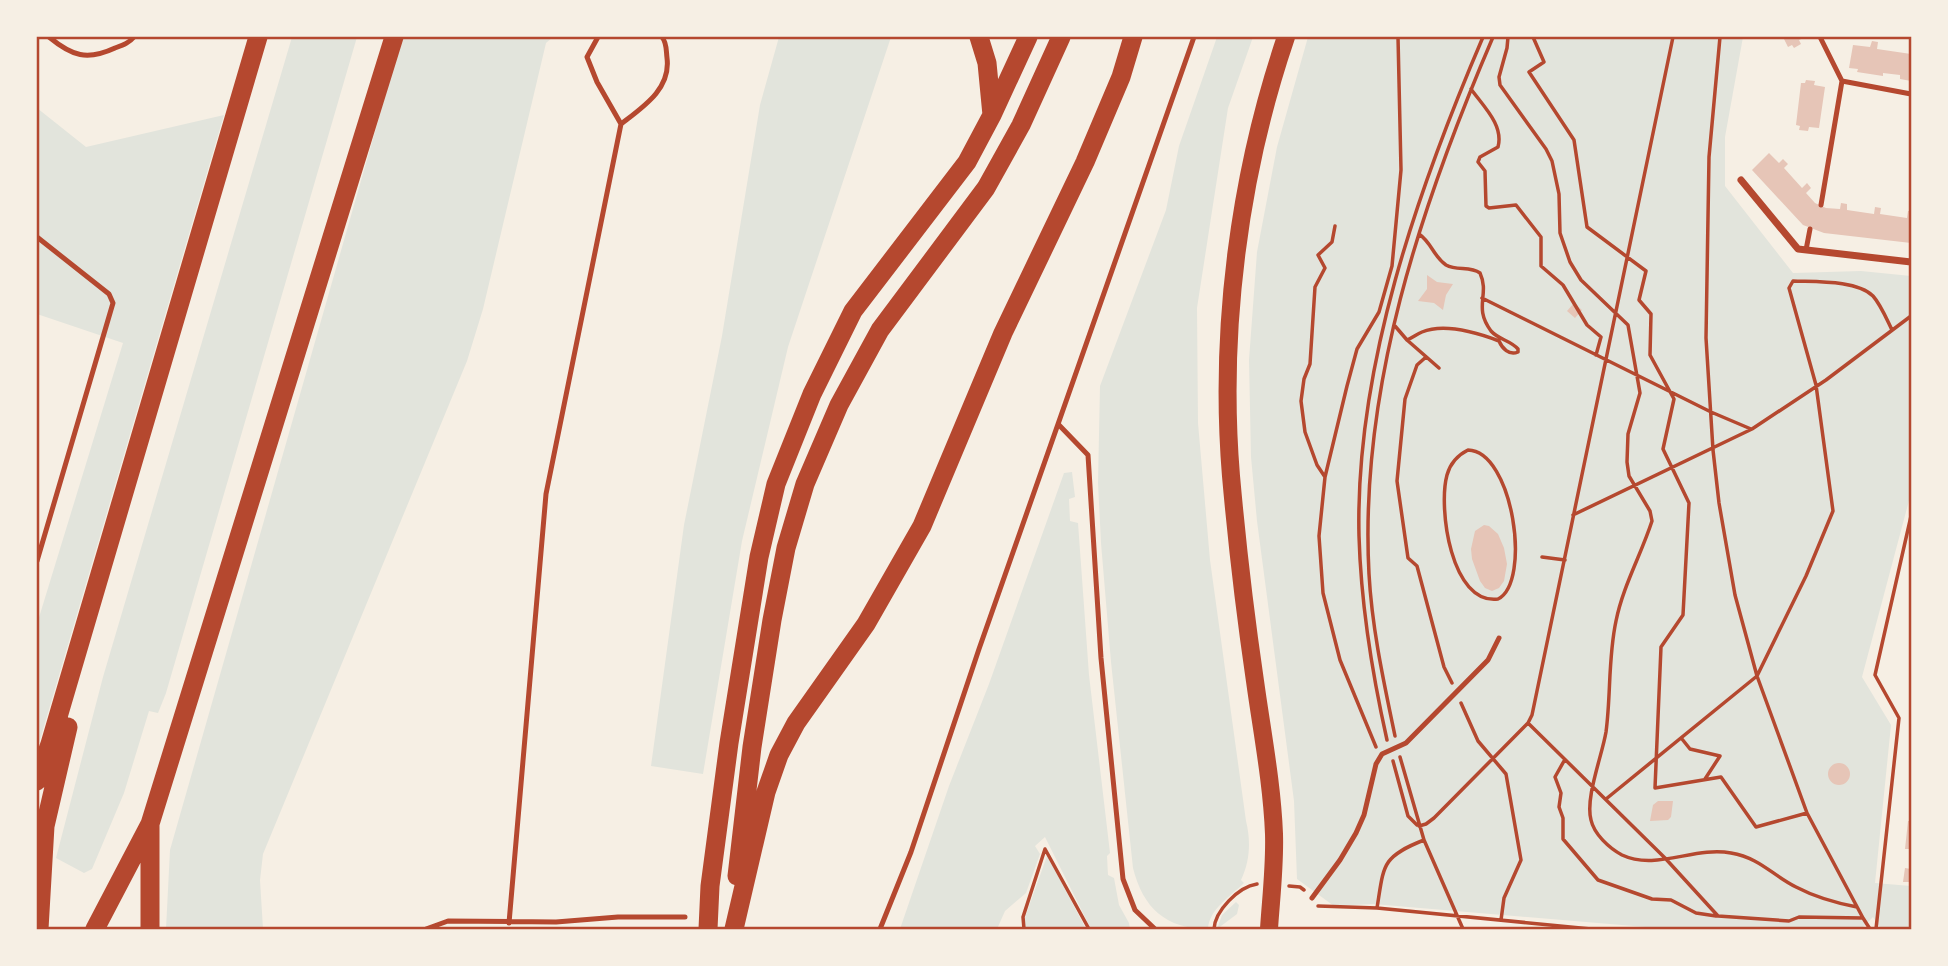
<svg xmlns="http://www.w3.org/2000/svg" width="1948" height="966" viewBox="0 0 1948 966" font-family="'Sofia Sans Condensed',sans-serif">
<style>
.green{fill:#e2e4dc}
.building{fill:#e6c5b7}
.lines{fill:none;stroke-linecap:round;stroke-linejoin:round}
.path{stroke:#b5482f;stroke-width:3.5}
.service{stroke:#b5482f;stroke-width:5}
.minor{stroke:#b5482f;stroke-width:7}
.primary{stroke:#b5482f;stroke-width:18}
.motorway{stroke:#b5482f;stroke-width:19}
.neatline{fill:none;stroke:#b5482f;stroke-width:2.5}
</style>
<rect width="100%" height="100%" fill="#f6efe4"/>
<path class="green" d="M292 37H357L166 693 158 713 149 711 124 793 92 869 84 873 56 858 103 677Z
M402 37H553L546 43 483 309 467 361 263 854 260 880 263 929H166L170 850Z
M779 37H891L788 347 742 541 703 774 651 766 684 525 722 336 760 105Z
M1217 37H1253L1228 108 1197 308 1198 423 1210 560 1246 821C1251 841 1250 861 1241 880L1244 883C1231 896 1209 909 1208 929 1166 929 1143 908 1133 868L1111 662 1101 543 1098 483 1100 386 1166 210 1179 146Z
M1308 37H1743L1725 137V186L1793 273 1861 271 1911 276V493L1862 677 1891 725 1875 883 1911 886V929H1881L1873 917 1861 929H1669L1373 904 1334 906 1297 879 1294 801 1257 521 1251 457 1249 360 1257 252 1277 147Z
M37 108 86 147 224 115 37 750V624L123 343 37 314Z
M1072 472 1075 497 1069 499 1070 521 1078 523 1089 675 1110 853 1107 856 1108 875 1114 878 1119 905 1129 923 1130 929H1091L1045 837 1035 846 1040 854 1026 893 1005 911 997 929H900L949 786 989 684 1064 473Z
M1047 856 1048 857 1086 929H1025L1024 920Z
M1236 902 1239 905 1237 914 1217 929 1222 915Z"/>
<path class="building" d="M1783 37H1806L1799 40 1801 44 1794 48 1792 45 1788 47Z
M1872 41 1878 42 1877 49 1911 54V81L1900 79V75L1883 73V76L1857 72 1858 69 1849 68 1853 45 1870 47Z
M1806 80 1815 81 1814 85 1825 87 1819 128 1809 127 1808 131 1799 130 1800 126 1796 125 1801 83H1805Z
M1769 153 1779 163 1783 159 1788 164 1784 168 1802 188 1807 183 1811 188 1806 193 1815 203 1826 208 1840 209 1841 203 1847 204V210L1874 214 1875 207 1881 208 1880 214 1907 218 1908 211H1911V243L1824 233 1803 225 1752 170Z
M1427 275 1437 282 1453 284 1446 295 1443 310 1434 303 1418 301 1427 289Z
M1574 303 1582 310 1575 318 1567 311Z
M1484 525 1489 526 1498 534 1504 548 1507 564 1504 581 1499 588 1492 591 1485 588 1480 581 1472 559 1471 549 1475 531Z
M1828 774a11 11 0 1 1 22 0a11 11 0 1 1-22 0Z
M1658 801H1673L1671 817 1668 820 1650 821 1653 805Z
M1908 821H1911V849H1905Z
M1905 868 1911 869V882H1903Z"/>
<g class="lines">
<path class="path" d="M1508 37 1507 48 1499 77 1500 85 1546 149 1552 161 1559 194 1560 233 1570 262 1581 280 1628 325 1640 393 1628 434 1627 462 1629 476 1650 511 1652 521C1641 555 1623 586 1616 621 1608 658 1611 695 1606 732 1602 756 1585 798 1591 820 1594 834 1609 848 1622 855 1656 871 1695 846 1731 853 1760 858 1772 875 1796 887 1815 897 1836 903 1857 907
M1533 37 1544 62 1529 72 1574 140 1587 227 1646 271 1639 300 1651 314 1650 355 1674 399 1663 449 1689 503 1683 615 1661 647 1655 788 1721 777 1756 827 1807 813
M1720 37 1709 157 1706 338 1713 450 1719 503 1735 595 1757 676 1807 813 1863 918
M1471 89C1483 106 1504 125 1498 147L1480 157 1478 162 1485 171 1486 206 1489 208 1516 205 1541 237V266L1563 285 1587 325 1601 337 1596 355
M1482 298 1711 412 1751 429
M1395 326 1407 340C1412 338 1417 334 1422 332 1444 323 1478 333 1499 341 1502 348 1509 356 1518 352V349C1510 340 1499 340 1491 331 1473 307 1490 295 1480 273 1470 266 1457 271 1446 265 1433 256 1432 243 1419 234
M1407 340 1439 368
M1426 357 1417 365 1405 399 1397 481 1408 558 1417 566 1444 667 1452 683
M1468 450C1513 451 1532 582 1498 599 1451 605 1438 508 1447 475 1450 464 1458 455 1468 450Z
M1325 477 1317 465 1305 432 1301 401 1304 379 1310 364 1315 287 1325 268 1318 255 1332 242 1335 226
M1573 515 1752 429 1826 380 1911 316
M1542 557 1565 560
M1461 703 1478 741 1506 774 1521 860 1504 898 1501 920
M1528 723 1665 858 1718 916 1789 921 1799 917 1863 918 1870 929
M1395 736C1384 683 1372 629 1369 574 1359 389 1421 205 1493 37
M1682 739 1690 749 1720 756 1705 779
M1387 740C1372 673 1361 605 1359 536 1355 368 1418 189 1483 37
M1376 747 1340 660 1323 593 1319 536 1325 477 1347 386 1357 349 1379 312 1392 266 1401 170 1398 37
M1400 757 1424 840 1463 929
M1393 761 1408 816 1417 825
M1564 761 1555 777 1561 793 1559 807 1563 818V839L1598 880 1652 899 1671 900 1696 913 1716 916
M1606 799 1757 676 1806 576 1833 511 1816 385 1789 288 1793 281C1815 282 1857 280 1873 296 1881 305 1887 320 1892 330
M1419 826 1426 824 1434 818 1528 723 1532 715 1673 37
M1289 886 1300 887 1304 890
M1318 906 1377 908 1591 929
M1377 908C1384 865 1381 857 1424 840
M1024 929 1023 917 1045 849 1089 929
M1214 929C1215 911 1238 887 1257 884
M1876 929 1899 718 1875 675 1911 516"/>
<path class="service" d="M49 37C72 56 87 61 115 48 123 45 129 43 134 37
M598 37 587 57 597 82 621 124
M1820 37 1842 81
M1821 205 1842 81 1911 94
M37 237 109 294 113 303 37 561
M1806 250 1810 229
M1059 425 1088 455 1101 658 1123 879 1135 910 1155 929
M1312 898 1340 860 1356 833 1364 815 1376 764 1382 754 1406 743 1488 660 1499 638
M509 923 546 494 621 124C643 107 671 89 667 58 666 50 667 43 662 37
M426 929 448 921 556 922 618 917H685
M880 929 911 852 979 649 1194 37"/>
<path class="minor" d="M1741 180 1798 249 1911 262"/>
<path class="primary" d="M1269 929C1271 898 1275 866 1274 834 1272 783 1262 732 1255 681 1245 613 1237 544 1231 476 1219 330 1239 175 1286 37"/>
<path class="motorway" d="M979 37 987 63 992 115
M37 781 50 744 258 37
M150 825V929
M737 876 752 747 772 620 786 548 805 484 839 405 880 330 986 188 1021 125 1061 37
M39 929 45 826 68 727
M95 929 150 824 394 37
M708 929 710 886 729 743 759 557 776 484 812 394 853 311 967 162 992 115 1028 37
M734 929 766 792 779 755 796 723 866 624 922 526 1003 333 1085 162 1121 77 1133 37"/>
</g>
<rect width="1948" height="966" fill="none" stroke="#f6efe4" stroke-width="77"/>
<rect x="38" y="38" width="1872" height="890" class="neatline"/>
</svg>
